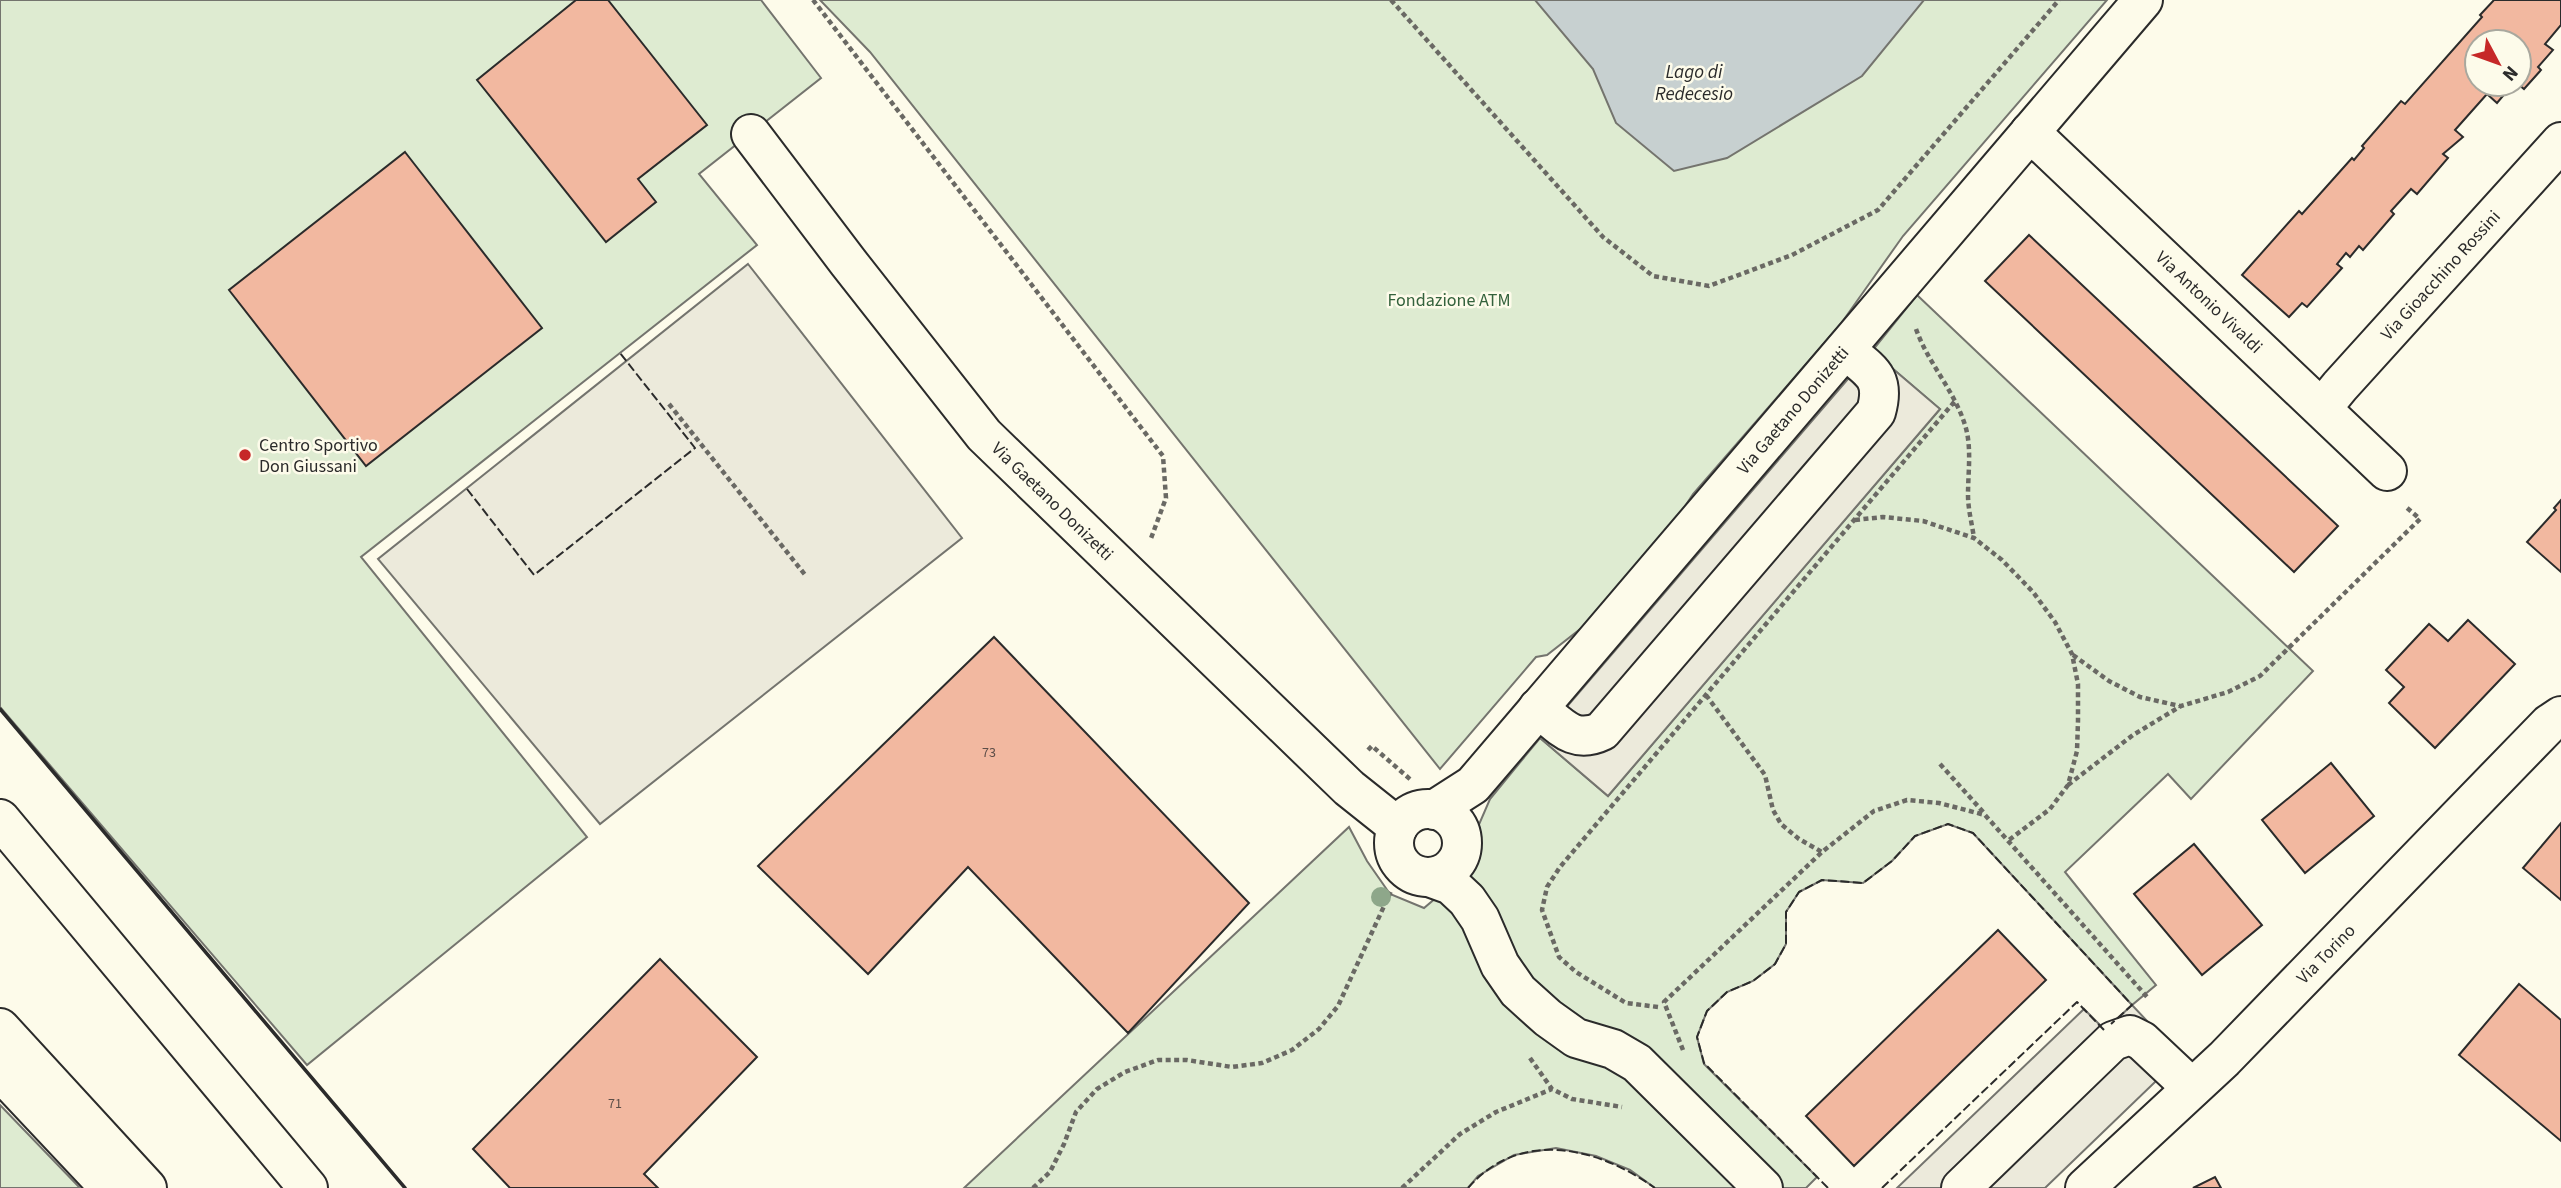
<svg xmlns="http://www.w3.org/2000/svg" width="2561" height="1188" viewBox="0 0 2561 1188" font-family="'Source Sans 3',sans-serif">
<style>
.green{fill:#deebd1;stroke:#74746e;stroke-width:2}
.parking{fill:#eceadb;stroke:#74746e;stroke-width:2}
.water{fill:#c7d0d0;stroke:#74746e;stroke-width:2}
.building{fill:#f2b8a0;stroke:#2b2b2b;stroke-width:2}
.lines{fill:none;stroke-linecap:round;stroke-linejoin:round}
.minor-casing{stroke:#2b2b2b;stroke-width:42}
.path{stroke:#6a6964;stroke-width:4.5;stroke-dasharray:5 3.5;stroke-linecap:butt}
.minor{stroke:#fdfbea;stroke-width:38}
.fence{stroke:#2b2b2b;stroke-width:2;stroke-dasharray:9 3.5;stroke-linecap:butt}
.wall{stroke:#2b2b2b;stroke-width:3.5}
.tree{fill:#8ea78a}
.poi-dot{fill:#c62828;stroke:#fdfbea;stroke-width:2.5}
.labels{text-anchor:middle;stroke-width:5;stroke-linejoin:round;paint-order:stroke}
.number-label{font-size:14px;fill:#5d4e48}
.street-label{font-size:18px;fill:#2b2b2b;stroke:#fdfbea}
.park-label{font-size:18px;fill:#34623c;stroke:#fdfbea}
.poi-label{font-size:18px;fill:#2b2b2b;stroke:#fdfbea;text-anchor:start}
.water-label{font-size:19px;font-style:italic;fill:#2b2b2b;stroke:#fdfbea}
</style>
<rect width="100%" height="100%" fill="#fdfbea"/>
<path class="green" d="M0 0H761L821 78 699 174 757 245 361 557 587 837 307 1065 0 707Z
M820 0H2107L1903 236 1840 325 1693 494 1630 590 1547 655 1536 657 1440 769 870 52Z
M1917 295 2313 671 2191 799 2168 774 2065 872 2156 985 2132 1005 1973 833 1948 824 1915 836 1892 861 1863 883 1822 880 1799 892 1786 912V944L1775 964 1753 981 1727 992 1707 1011 1697 1037 1704 1064 1817 1177 1806 1188H1655L1630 1170 1596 1156 1556 1148 1514 1155 1478 1176 1468 1188H964L1349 827 1367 861 1390 894 1424 908 1451 885 1471 861 1477 829 1490 799 1540 738 1608 796 1940 409 1872 351Z
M0 1105 80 1188H0Z"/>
<path class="parking" d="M748 264 962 538 600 824 378 559Z
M1872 351 1940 409 1608 796 1540 738Z
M2132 1005 2181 1057 2045 1188H1897L2084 1009 2105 1030Z"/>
<path class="water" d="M1535 0H1924L1862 76 1727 158 1674 171 1616 123 1593 69Z"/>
<path class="building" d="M576 0H608L707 125 638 179 656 202 606 242 477 80Z
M2494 0H2561V25L2545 44 2553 50 2538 67 2541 70 2524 89 2518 84 2519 42H2477V84H2513L2497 103 2487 94 2455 130 2463 137 2443 154 2448 158 2417 194 2411 189 2391 211 2394 214 2363 250 2359 246 2350 257 2346 253 2337 264 2342 268 2307 307 2302 303 2289 317 2242 275 2299 211 2302 214 2352 158 2354 160 2364 148 2362 146 2401 101 2405 104 2482 17 2480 15Z
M405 152 542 328 366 466 229 290Z
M2029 235 2338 526 2294 572 1985 281Z
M2561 500V572L2527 542 2556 510 2554 508Z
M2468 620 2515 664 2435 748 2389 703 2404 687 2386 670 2429 624 2448 641Z
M994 637 1249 903 1128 1033 968 867 868 974 758 866Z
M2331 763 2374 816 2305 873 2262 820Z
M2561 823V900L2523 868Z
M2194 844 2262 925 2202 975 2134 894Z
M1998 930 2046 980 1854 1166 1806 1116Z
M660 959 757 1057 644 1174 658 1188H510L473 1149Z
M2519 984 2561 1020V1141L2459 1055Z
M2215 1177 2221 1188H2193Z"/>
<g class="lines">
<defs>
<g id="minor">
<path id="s1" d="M2030 132 2387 471"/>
<path id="s2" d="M751 134 848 262 984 435 1349 788 1398 827"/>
<path id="s3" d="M2322 408 2340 386 2561 142"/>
<path d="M1538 708C1560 725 1573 745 1602 731L1876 412C1886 377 1871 371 1845 350"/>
<circle cx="1428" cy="843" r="34"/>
<path id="s4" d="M1434 810 1473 785 2143 0"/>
<path d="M0 819 308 1188"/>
<path d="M1429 877 1451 885 1467 900 1480 919 1500 965 1518 991 1548 1018 1576 1038 1613 1049 1637 1063 1763 1188"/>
<path d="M0 1028 147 1188"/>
<path d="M0 1071 110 1188"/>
<path d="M1961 1188 2113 1041 2130 1035 2142 1041 2192 1088"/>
<path id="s5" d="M2085 1188 2224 1059 2549 724 2561 716"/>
</g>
</defs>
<use href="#minor" class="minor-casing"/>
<path class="path" d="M813 0 1163 456 1166 498 1150 541
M1391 0 1603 237 1653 276 1709 286 1792 255 1878 210 2059 0
M1916 329C1928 363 1954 390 1965 425 1972 447 1968 472 1968 495 1968 509 1972 524 1974 538
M669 404 806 576
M1855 520 1883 517 1923 521 1974 538 2002 560 2033 592 2055 622 2072 654 2078 684V721L2077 751 2068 785 2050 809 2009 840
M2073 655 2109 681 2140 697 2180 706
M1706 695 1765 775 1773 810 1781 824 1799 839 1822 852
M1368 750 1372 746 1411 780
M1940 764 1985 814
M2068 785 2133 735 2181 706 2228 692 2260 676 2420 519 2406 507
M1658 1007 1626 1003 1576 972 1559 957 1542 910 1547 887 1560 867 1955 401
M1683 1050 1664 1002 1822 852 1874 811 1907 800 1939 803 1985 815 2148 998
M1530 1058 1552 1089 1572 1099 1622 1107
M1033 1188 1050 1172 1064 1144 1076 1112 1097 1089 1125 1072 1158 1060H1187L1232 1067 1262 1063 1292 1050 1319 1029 1338 1006 1391 891
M1402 1188 1460 1134 1496 1112 1552 1089"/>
<use href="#minor" class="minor"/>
<path class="fence" d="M467 489 534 575 695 448 620 353
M1468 1188C1520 1128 1598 1147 1655 1188
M1828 1188 1704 1063 1697 1037 1707 1011 1727 992 1753 981 1775 964 1786 944V912L1799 892 1822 880 1863 883 1892 861 1915 836 1948 824 1973 833 2132 1005 2111 1024
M1882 1188 2077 1002 2104 1030"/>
<path class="wall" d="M0 709 405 1188"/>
</g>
<circle class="tree" cx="1381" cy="897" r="10"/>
<circle class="poi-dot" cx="245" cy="455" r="7"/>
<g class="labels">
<g class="number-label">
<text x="989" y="757">73</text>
<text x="615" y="1108">71</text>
</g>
<g class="street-label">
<text dy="6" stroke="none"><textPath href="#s3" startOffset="178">Via Gioacchino Rossini</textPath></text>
<text dy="6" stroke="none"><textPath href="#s1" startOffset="247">Via Antonio Vivaldi</textPath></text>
<text dy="6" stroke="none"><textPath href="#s4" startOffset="539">Via Gaetano Donizetti</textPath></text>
<text dy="6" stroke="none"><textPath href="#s2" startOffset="476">Via Gaetano Donizetti</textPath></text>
<text dy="6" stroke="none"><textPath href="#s5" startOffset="336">Via Torino</textPath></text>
</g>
<g class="park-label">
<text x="1449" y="306">Fondazione ATM</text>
</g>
<g class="poi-label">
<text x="259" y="451">Centro Sportivo<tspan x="259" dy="21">Don Giussani</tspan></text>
</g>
<g class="water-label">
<text x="1694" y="78">Lago di<tspan x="1694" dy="22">Redecesio</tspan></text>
</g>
</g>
<g transform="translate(2498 63) rotate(131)"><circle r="33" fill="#fdfbea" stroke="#a9a89e" stroke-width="2"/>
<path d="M0-5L12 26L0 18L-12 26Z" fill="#c62828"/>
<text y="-10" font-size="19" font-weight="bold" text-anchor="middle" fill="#2b2b2b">N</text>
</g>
</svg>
